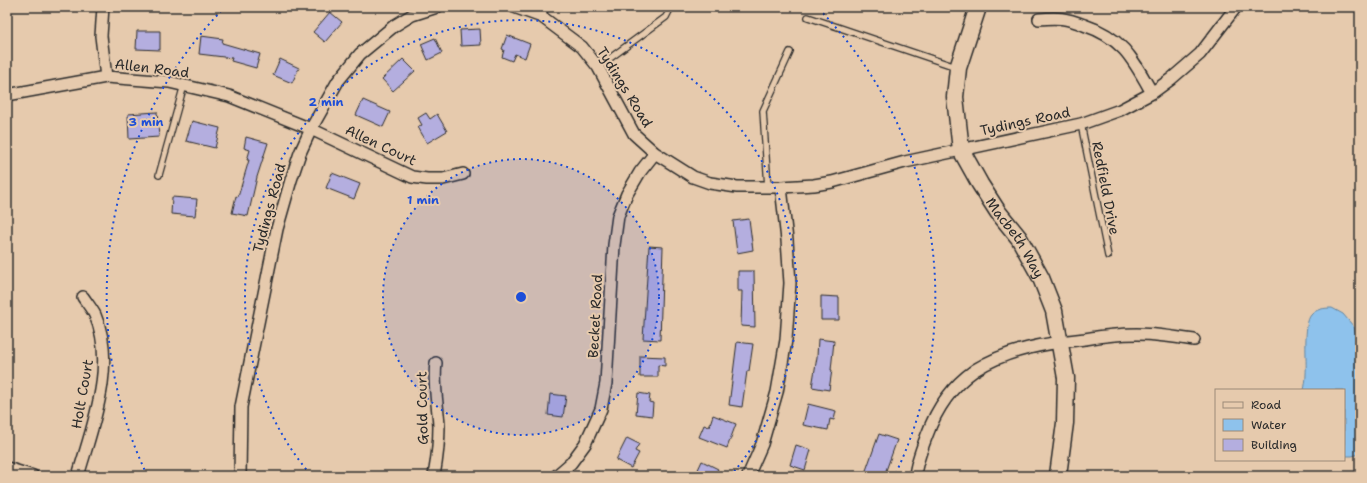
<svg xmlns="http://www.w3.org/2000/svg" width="1367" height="483" viewBox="0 0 1367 483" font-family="'Shantell Sans',sans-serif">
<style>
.water{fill:#8ec2ec;stroke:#66869f}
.building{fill:#b4aedf;stroke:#2b2b2b}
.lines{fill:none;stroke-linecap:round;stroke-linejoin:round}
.lane-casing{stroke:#2b2b2b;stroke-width:8}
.street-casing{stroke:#2b2b2b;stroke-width:14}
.secondary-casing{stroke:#2b2b2b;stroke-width:19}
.lane{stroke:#e6caad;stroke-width:5.5}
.street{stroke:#e6caad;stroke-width:11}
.secondary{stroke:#e6caad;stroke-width:16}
.ring{fill:none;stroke:#1d4ed8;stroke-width:2;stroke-dasharray:2 4}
.labels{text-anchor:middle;stroke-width:4;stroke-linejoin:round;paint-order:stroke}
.street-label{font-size:14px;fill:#2b2b2b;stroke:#e6caad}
.centre{fill:#1d4ed8;stroke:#e6caad;stroke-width:2}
.ring-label{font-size:12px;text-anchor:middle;font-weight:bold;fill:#1d4ed8;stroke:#e6caad;stroke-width:4;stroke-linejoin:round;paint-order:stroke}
</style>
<rect width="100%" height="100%" fill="#e6caad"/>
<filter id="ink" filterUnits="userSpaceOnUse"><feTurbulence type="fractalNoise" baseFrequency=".025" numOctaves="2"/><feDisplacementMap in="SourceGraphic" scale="8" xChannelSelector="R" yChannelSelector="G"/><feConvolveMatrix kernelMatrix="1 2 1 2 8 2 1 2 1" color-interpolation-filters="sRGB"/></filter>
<g filter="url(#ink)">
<path class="water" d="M1332 308 1343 314 1354 327 1360 349V454L1352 456H1344V390H1304C1305 385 1306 380 1306 374 1307 361 1303 324 1311 315 1316 309 1324 308 1332 308Z"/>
<path class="building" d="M330 12 342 22 325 42 313 32Z
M480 29 481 45 461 46 460 30Z
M137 31H160V50L136 49Z
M507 35 530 44 525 58 515 54 512 61 502 57 504 50 502 49Z
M201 36 223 39 222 43 260 54 256 68 231 61 232 58 199 54Z
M435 38 442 53 428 60 421 44Z
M280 59 299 68 292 83 273 75Z
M403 59 415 71 393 91 382 79Z
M363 100 390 112 383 127 356 115Z
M157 112 159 137 129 139 128 114Z
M426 113 430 119 437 114 447 131 427 143 418 127 422 125 418 118Z
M192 121 220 128 215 148 186 141Z
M246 137 268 143 257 177 248 216 232 213 236 196 238 197 249 160H247L250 150 244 148Z
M332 173 360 184 354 199 326 188Z
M172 197 197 199 195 216 171 214Z
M749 219 753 250 737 253 733 221Z
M649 246 663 247 660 340 643 339Z
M738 271H754L755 327 741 326 742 291H738Z
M821 296 839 297V320H821Z
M818 339 834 341 831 370H832L829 390 812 387 817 357Z
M737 342 753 344 749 371H747L742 407 729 405Z
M640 356 665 357V366L658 365V377H640Z
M638 393 650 395 649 402 653 403 652 416 636 414Z
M550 394 566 396 563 417 548 415Z
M808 404 836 411 834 420 830 419 828 430 803 425Z
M713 415 736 424 727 448 699 437 704 425 709 427Z
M879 434 897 440 884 476H864Z
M627 438 639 444 635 451 639 453 631 468 616 460Z
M796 445 811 450 805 470 790 465Z
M702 461 718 469 714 476H695Z"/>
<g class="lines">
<defs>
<path id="lane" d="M542 17 546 7
M808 17 956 67
M598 67 666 17 671 7
M1081 124 1108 256
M159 175 184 85
M768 187 763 111 790 52"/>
<path id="street" d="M103 7 101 36 106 77
M514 7 542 17 582 47 598 67 634 134 655 153 693 177 710 183 737 187H781L814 185 832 182 905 162 1081 124 1120 110 1152 93 1171 79 1200 54 1236 7
M1039 19C1058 17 1066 18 1084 25 1123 38 1133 59 1152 93
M7 95 106 77 169 82 229 96 311 129 412 177 427 179H443L463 174
M7 468 33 476
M78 476C92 427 117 365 95 315 92 309 87 303 83 297
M240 476 241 407 277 229 291 180 300 153 311 129 338 81 360 54 394 26 412 15 437 7
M434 476C437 459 439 443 439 426 438 405 433 384 436 363
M556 476 571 463 585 444 601 409 606 383 614 245 618 216 627 194 640 172 655 153
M748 476 762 444 777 392 786 340 790 283 787 240 781 187
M915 476C916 463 922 448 927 435 936 410 952 386 975 370 1008 349 1047 343 1085 339 1102 336 1119 334 1137 334 1156 334 1175 337 1194 340"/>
<g id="secondary">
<path id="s1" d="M978 7 958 68 955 97 961 150 980 184 998 212 1019 238 1041 278 1054 311 1066 378 1065 423 1058 475 1060 476"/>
</g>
</defs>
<use href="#lane" class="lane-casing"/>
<use href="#street" class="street-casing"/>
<use href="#secondary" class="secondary-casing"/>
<use href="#lane" class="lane"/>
<use href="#street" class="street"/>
<use href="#secondary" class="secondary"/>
</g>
</g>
<circle cx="521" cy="297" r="138" fill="#1d4ed8" fill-opacity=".12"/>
<g class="ring">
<circle cx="521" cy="297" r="138"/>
<path d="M310 474A276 276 0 1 1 732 474"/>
<path d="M147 475A414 414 0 0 1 223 9M819 9A414 414 0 0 1 895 475"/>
</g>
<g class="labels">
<g class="street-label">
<text transform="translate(152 68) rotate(7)" y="5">Allen Road</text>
<text transform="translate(625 87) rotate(58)" y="5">Tydings Road</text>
<text transform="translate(1025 121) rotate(-12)" y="5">Tydings Road</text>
<text transform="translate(381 145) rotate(25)" y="5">Allen Court</text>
<text transform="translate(1106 188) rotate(79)" y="5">Redfield Drive</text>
<text transform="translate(269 208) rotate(-75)" y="5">Tydings Road</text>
<text dy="5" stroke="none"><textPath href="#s1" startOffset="250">Macbeth Way</textPath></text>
<text transform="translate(595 316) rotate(-87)" y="5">Becket Road</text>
<text transform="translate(82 394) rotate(-80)" y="5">Holt Court</text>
<text transform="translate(422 408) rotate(-91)" y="5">Gold Court</text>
</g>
</g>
<circle cx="521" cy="297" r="6" class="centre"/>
<g class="ring-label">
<text x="326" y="106">2 min</text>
<text x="146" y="126">3 min</text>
<text x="423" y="204">1 min</text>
</g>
<rect width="1367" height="483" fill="none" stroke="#e6caad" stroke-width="24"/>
<rect x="12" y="12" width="1343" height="459" fill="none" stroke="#2b2b2b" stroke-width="1.5" filter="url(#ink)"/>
<rect x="1215" y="389" width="130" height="72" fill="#e6caad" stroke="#9b8a79"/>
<rect x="1223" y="402" width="20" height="6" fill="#e6caad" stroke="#9b8a79"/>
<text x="1251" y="409" font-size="12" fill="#2b2b2b">Road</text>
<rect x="1223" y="419" width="20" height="12" fill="#8ec2ec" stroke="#9b8a79"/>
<text x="1251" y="429" font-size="12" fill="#2b2b2b">Water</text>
<rect x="1223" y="439" width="20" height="12" fill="#b4aedf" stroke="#9b8a79"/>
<text x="1251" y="449" font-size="12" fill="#2b2b2b">Building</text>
</svg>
